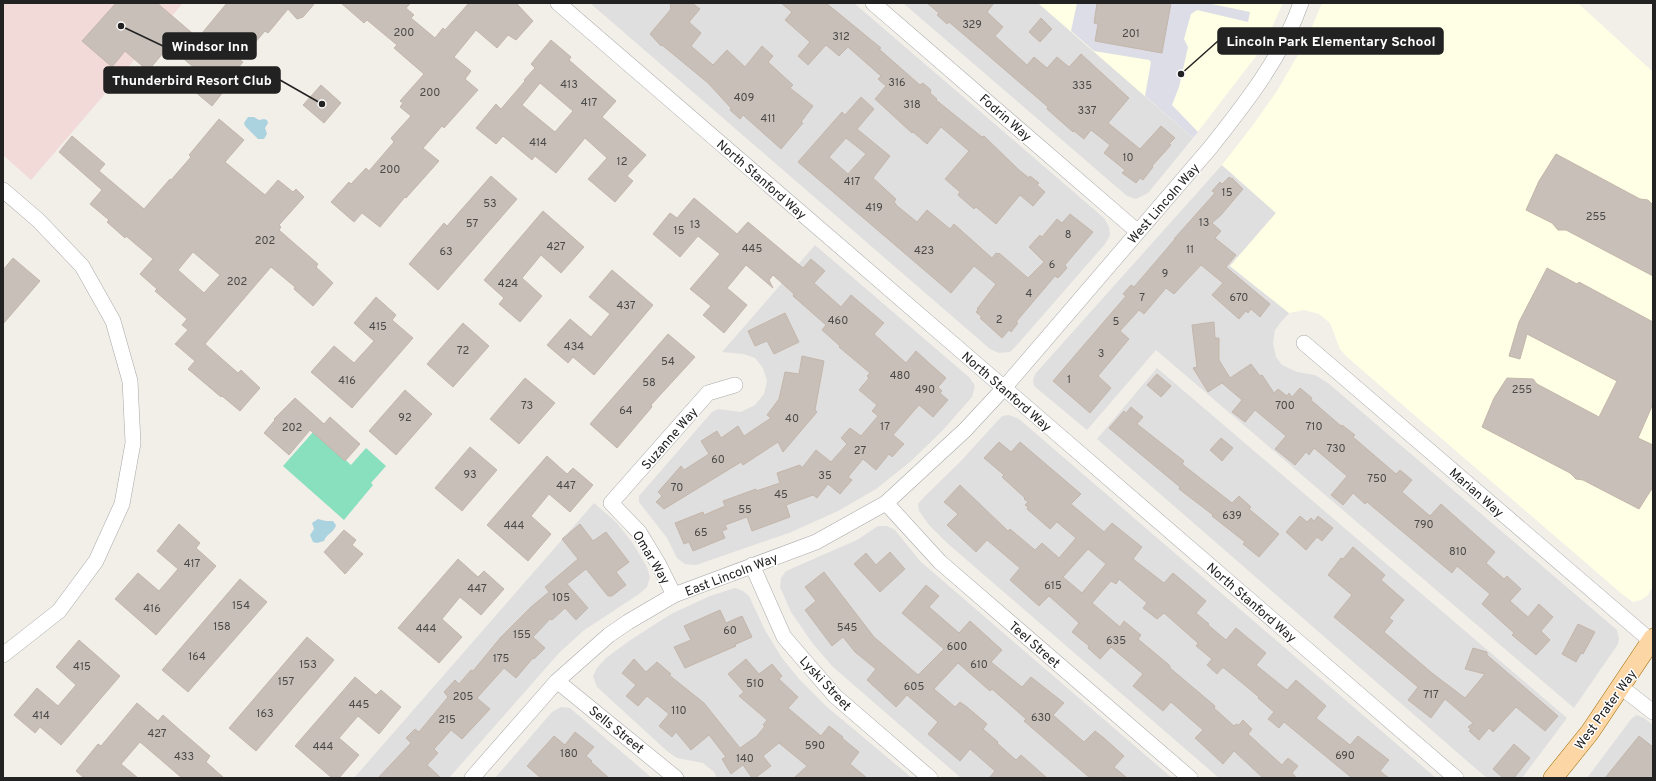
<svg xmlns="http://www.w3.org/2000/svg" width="1656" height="781" viewBox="0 0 1656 781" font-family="Overpass,sans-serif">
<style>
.residential{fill:#e0dfdf}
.commercial{fill:#f2dad9}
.education{fill:#ffffe5}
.pitch{fill:#88e0be}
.plaza{fill:#dddde8}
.water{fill:#aad3df}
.building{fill:#c7bfb8;stroke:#c4b6ab;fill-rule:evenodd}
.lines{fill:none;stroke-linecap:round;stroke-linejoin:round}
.minor-casing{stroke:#a9a9a9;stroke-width:16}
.major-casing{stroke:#a06b00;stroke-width:20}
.minor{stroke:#fff;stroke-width:15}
.major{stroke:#fcd6a4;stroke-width:19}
.labels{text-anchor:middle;stroke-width:3;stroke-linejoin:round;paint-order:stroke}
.number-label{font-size:11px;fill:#4b4948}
.street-label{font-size:13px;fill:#222;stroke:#fff}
.leader{fill:none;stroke:#222;stroke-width:1.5}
.callout-dot{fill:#222;stroke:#fff;stroke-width:1.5}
.callout{fill:#222;stroke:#222;stroke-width:1.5}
.callout-label{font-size:14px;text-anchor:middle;font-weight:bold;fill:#fff}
</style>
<rect width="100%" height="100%" fill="#f2efe9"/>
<path class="residential" d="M590 3H854L1104 218 1109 227 1110 235 1105 244 1017 345 1010 352 999 353 990 349Z
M903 3H1038L1193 138 1148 193 1136 199 1127 196Z
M1222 165 1276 213 1230 266 1289 313 1281 322 1275 330 1273 343 1276 357 1282 365 1297 372 1315 375 1328 383 1617 630 1619 638 1618 644 1574 708 1156 350 1087 430 1034 386 1033 379 1036 373Z
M815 245 970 378 975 386 972 397 943 430 911 461 876 489 838 511 789 533 696 565 685 564 677 558 667 538 639 502V496L712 412 718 409 741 412 755 405 764 394 767 381 763 368 755 358 744 354 722 352Z
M1157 368 1567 718 1522 778H1488L1482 774 1097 439Z
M1009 415 1019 419 1436 778H1219L947 543 929 525 919 511 918 504 924 497 960 462 1002 416Z
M594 503 616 522 632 542 647 567 650 577 647 587 639 594 583 631 559 653 449 778H354Z
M878 526H887L895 530 920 561 1172 778H961L833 667 813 644 791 612 780 587 781 578 786 571 857 540Z
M735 588 743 591 749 596 765 630 782 658 799 679 826 706 912 778H717L714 772 703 763 677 758 667 751 597 687 593 676 597 668 606 658 629 641 671 614 710 596Z
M561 707 570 708 652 778H495L552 712Z
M1637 715 1644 718 1653 725V778H1587L1632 718Z"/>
<path class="commercial" d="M3 3H183L31 180 3 155Z"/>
<path class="education" d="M1038 3H1283L1263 47 1193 138Z
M1322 3H1578L1653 72V586L1648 595 1641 600 1633 602 1622 594 1347 357 1340 349 1330 323 1319 314 1304 310 1289 313 1230 266 1276 213 1222 165 1253 125 1277 91 1306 41Z"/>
<path class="pitch" d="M314 431 351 465 366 448 386 466 371 483 373 485 344 520 283 466Z"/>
<path class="plaza" d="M1077 3H1207L1250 12 1248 22 1197 10 1191 14 1184 39 1188 47 1179 87 1172 105 1198 132 1193 138 1145 96 1151 62 1149 60 1094 51 1071 31Z"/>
<path class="water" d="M248 117H254L259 120 264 119 267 120 268 123 265 128 267 134 264 139H258L245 126 244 123Z
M318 519 326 521H333L336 525C334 533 327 533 324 541L317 543 313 542 310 535 314 529 312 523Z"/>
<path class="building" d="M116 3H157L198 38 227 3H315L303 17 297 19 288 9 268 33 265 31 240 60 243 62 228 80 231 82 212 106 193 90 196 86 191 83 200 73 169 46 148 71 125 51 112 67 82 41Z
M341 3H411L406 8 414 15 411 18 435 38 443 28 445 30 469 3H516L533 21 516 40 508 35 497 48 476 30 454 57 471 71 465 79 478 90 444 128 442 126 423 148 439 161 406 198 405 197 380 227 362 213 354 222 331 202 349 182 351 184 366 168 369 171 394 142 391 138 411 116 400 107 403 103 400 101 424 74 394 48 397 45 367 20 364 23Z
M670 3H692L700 9 689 22 701 33 691 46 713 65 727 50 745 67 762 46 773 56 768 62 793 85 790 88 813 106 801 122 803 123 781 149 743 115 740 119 730 110 731 108 708 83 662 45 661 46 650 34 671 9Z
M781 3H826L881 48 879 49 920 85 923 83 931 90 930 93 937 99 936 100 982 137 984 136 1019 170 1029 178 1030 176 1039 183 1037 185 1045 192 1033 206 1020 195 996 224 976 207 974 209 958 195 960 192 945 179 969 151 941 127 927 144 913 132 912 133 875 99 886 86 878 79 881 76 848 47 839 56 826 45 808 65 798 56 810 42 785 20 792 12Z
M927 3H994L987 12 1003 27 995 36 1027 65 1034 57 1047 68 1057 57 1069 67 1081 54 1129 98 1108 123 1140 149 1161 126 1175 138 1169 144 1171 145 1152 166 1153 167 1143 180 1140 178 1136 183 1122 173 1125 170 1104 153 1110 145 1091 130 1084 139 1074 131 1073 132 1047 109 1048 107 976 45 949 22 947 24 937 15 939 13Z
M1097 3H1171L1162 53 1095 41 1098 24 1094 23Z
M1041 18 1052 29 1040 42 1029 32Z
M551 40 571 57 569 60 616 101 602 117 646 155 627 176 633 181 615 202 588 179 607 158 585 138 556 173 535 156 532 160 503 136 496 144 476 128 496 104 501 109 525 81 524 80 535 68 531 64ZM540 83 573 111 555 132 522 105Z
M321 85 341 103 324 123 303 105Z
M861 97 874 109 857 129 890 156 873 178 896 199 894 202 896 204V205L917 222 927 210 950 229 954 224 992 258 996 253 998 254 999 253 1028 278 1044 262 1029 247 1040 235 1042 237 1057 219 1062 223 1070 214 1093 232 1065 265 1067 268 1058 278 1055 276 1016 322 1018 323 1011 332 1009 330 1002 338 980 318 982 317 976 312 978 310 977 309 996 284 974 266 951 293 798 162 842 112 845 115ZM846 138 866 154 848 174 829 157Z
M219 119 244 140 225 162 265 195 278 180 293 192 296 189 304 197 279 225 281 227 279 230 318 264 316 267 333 283 313 306 294 289 295 287 271 267 205 344 238 373 241 370 260 388 240 411 222 396 221 397 188 369 195 361 175 344 188 330 182 325 187 319 155 291 157 289 140 274 153 259 126 236 125 238 107 222 109 220 90 204 102 190 59 152 72 136 105 164 99 171 144 209 170 179 171 180 191 157 189 155ZM193 252 220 275 204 293 178 270Z
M1556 154 1640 199 1648 200 1653 205V276L1566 230H1558L1552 223 1526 210 1539 181Z
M491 176 517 199 438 290 409 264 444 223 447 226Z
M1229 177 1232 179V178L1243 189 1221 215 1212 223 1221 231 1215 238 1236 255 1226 267 1270 304 1260 317 1251 309 1248 313 1246 311 1239 319 1212 295 1223 283 1201 265 1174 294 1166 288 1144 314 1139 310 1120 331 1129 339 1098 376 1111 388 1090 413 1053 381 1126 296 1123 294 1131 285 1134 287 1175 239H1174L1215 193 1212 191 1220 182 1222 184Z
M694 198 737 234 748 222 803 268 811 259 825 271 814 283 841 307 851 295 884 323 874 334 906 363 916 351 928 362 946 378 938 387 942 391 940 393 948 400 933 417 919 405 893 435 904 444 892 457 889 454 876 470 863 459 848 477 852 480 840 494 828 484 817 498 813 495 786 505 790 517 752 531 747 517 725 525 727 529 722 531 725 538 693 551 689 542 684 544 675 523 703 512 704 515 725 506 723 501 756 489V491L780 483 777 473 800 465 802 468 816 450 831 462 847 444 841 438 850 428 861 436 878 416 872 411 877 405 859 390 869 378 867 376 870 373 839 347 840 346 822 330 826 325 793 296 794 294 773 275 769 280 773 288 746 265 727 288 747 305 724 333 703 315 711 306 690 289 720 254 698 236 680 257 653 234 670 213 677 218Z
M543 211 584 247 561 273 541 255 522 278 542 296 520 322 499 304 504 298 484 280Z
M13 258 40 281 3 324V270Z
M1547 268 1577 284 1579 282 1653 322V404L1638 438 1653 445V487L1639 509 1583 480 1576 479 1570 473 1482 427 1494 398 1507 378 1533 379 1537 384 1599 417 1617 381 1527 334 1520 359 1509 356 1519 322Z
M612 270 653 305 594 375 573 357 568 363 547 345 570 319 591 337 610 314 589 297Z
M376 297 396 315 392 320 413 338 352 408 311 372 334 346 354 363 374 341 354 323Z
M785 313 799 342 774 354 767 341 755 346 748 331Z
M1214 322 1215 338H1219V360L1230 378 1251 364 1260 376 1262 375 1274 393 1278 389 1287 396 1289 393 1292 397 1300 388 1312 398 1311 400 1341 426 1342 425 1355 435 1353 437 1396 474 1400 470 1412 480 1402 492 1430 516 1441 504 1495 552 1486 563 1504 579 1507 576 1521 589 1510 601 1528 617 1539 604 1553 617 1541 631 1550 640 1536 655 1512 635 1514 633 1482 604 1490 594 1457 566 1452 573 1367 502 1365 504 1353 493 1343 505 1331 495 1347 476 1314 448 1309 455 1306 452 1295 465 1275 449 1286 436 1255 410 1245 422 1232 412 1242 400 1222 383 1208 392 1193 368 1197 367 1192 325Z
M463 323 489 346 453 387 427 364Z
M668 334 695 357 651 405 652 407 617 448 590 424Z
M802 356 824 361 815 410 817 412 783 452 778 442 743 465 741 462 664 509 656 502 662 496 658 492 681 466 684 470 709 454 701 441 717 431 721 438 738 426 744 436 771 418 767 415 779 399 785 372 799 374Z
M1157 374 1171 386 1161 397 1147 385Z
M525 378 555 403 519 444 490 419Z
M405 390 432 414 396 455 369 431Z
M295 398 324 424 330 417 360 444 345 461 310 430 289 455 264 433 275 420 274 419Z
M1131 407 1143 417 1137 424 1184 461 1182 464 1232 503 1239 496 1251 507 1249 509 1279 534 1259 557 1243 544 1245 542 1212 516 1213 515 1179 489 1180 487 1109 428 1124 411 1126 413Z
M1221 438 1233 448 1222 461 1210 450Z
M999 442 1011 452 1020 442 1081 494 1071 504 1104 532 1112 523 1142 547 1133 559 1164 583 1173 573 1206 601 1196 613 1209 624 1208 625 1226 640 1236 628 1266 653 1256 665 1287 690 1296 680 1326 706 1316 718 1350 745 1358 736 1389 760 1380 771 1389 778H1352L1284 722 1279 728 1268 719 1274 712 1258 698 1259 697 1224 668H1222L1217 674 1207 665 1212 659 1196 646 1198 643 1164 613 1157 619 1143 608 1147 603 1119 579 1116 584 1111 581 1092 603 1120 627 1124 621 1141 635 1138 639 1168 664 1170 666V668L1215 706 1214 708 1234 726 1236 724 1239 725 1243 720 1252 729 1248 734 1282 765 1288 758 1298 766 1292 773 1297 778H1263L1234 751 1223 764 1195 738 1203 730 1188 717 1171 702 1163 711 1133 686 1143 674 1111 647 1100 659 1088 648 1089 646 1072 632 1079 623 1066 611 1049 596 1039 606 1010 580 1020 568 987 540 976 552 947 525 958 514 944 502 960 485 1008 531 1010 529 1035 550 1042 543 1059 558 1076 538 1057 522 1050 529 1027 509 1028 507 1025 505 1028 502 1024 499 1025 498 1002 477 1004 475 984 458ZM1088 549 1106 564 1082 593 1063 577Z
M470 447 497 470 462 511 435 488Z
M547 456 567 474 573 468 593 485 570 512 549 494 531 516 551 534 528 561 487 525Z
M1300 516 1307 522 1311 518 1314 521 1318 516 1333 528 1322 541 1317 537 1306 550 1286 532Z
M179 524 200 543 196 548 216 566 156 635 115 599 138 573 159 591 178 569 157 551Z
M580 524 593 541 606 532 616 545 629 562 616 572 626 585 612 596H608L586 569 567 584 588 608 576 620 565 608 552 620 550 619 533 637 545 648 534 659 533 658 516 678 504 668 477 698 490 709 462 739 451 730 434 749 438 753 427 765 441 778H378L411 743 406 738 415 729 419 732 448 697 444 692 455 680 459 684 471 670 473 671 501 637 531 607 549 592 545 587 578 559 562 539Z
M344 530 356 540 352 545 363 554 345 574 324 552Z
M1353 547 1385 575 1381 580 1404 600 1389 618 1393 621 1384 632 1432 673 1465 698 1485 674 1465 669 1473 648 1487 652V655L1558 716 1545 731 1516 707 1493 732 1489 728 1479 740 1469 731 1471 730 1468 727 1473 723 1445 699 1431 718 1408 700 1418 687 1334 617 1352 595 1328 575 1341 558 1343 559Z
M890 552 905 569 880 592 854 564 866 553 876 565Z
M458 559 478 577 484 571 504 589 481 615 460 597 442 619 462 637 439 663 398 628Z
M824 572 874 637 918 675 944 649 902 613 926 585 939 596 929 607 959 633 970 621 1002 650 991 662 1022 687 1031 677 1064 703 1053 715 1084 742 1095 731 1104 738 1124 756 1114 767 1127 778H1090L1024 721 1026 719 992 689 990 691 958 663 934 689 955 707 960 702 967 707 987 724 983 729 998 742 997 743 1016 760 1021 755 1047 778H989L995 771 970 749 960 761 928 734 938 722 907 695 896 707 867 680 876 669 855 652 843 637 832 646 805 610 816 601 805 587Z
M240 579 267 602 188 692 162 670Z
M720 610 726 623 742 616 752 637 734 645 736 646 685 668 674 647 691 640 684 626Z
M1578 624 1595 632 1583 654 1581 653 1576 662 1562 654Z
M307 637 334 660 256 751 229 728Z
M79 640 120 676 61 745 40 727 35 733 14 715 37 688 58 706 76 685 56 667Z
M634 659 646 672 657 662 671 674 669 675 704 703 740 748 757 736 765 726 763 725 767 720 739 696 744 692 728 674 746 659 759 674 772 664 782 676 779 679 798 697 788 708 821 736 829 726 843 737 842 738 859 752 850 764 867 778H794L807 766 779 743 763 756 771 766 755 778H752L743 765 731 774 722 759 726 757 709 735 691 750 676 732 672 737 659 726 669 714 647 696 638 706 626 696 636 685 622 673Z
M355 677 376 695 381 690 401 707 379 734 358 716 339 738 359 755 339 778H332L295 746Z
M137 703 158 721 163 715 181 731 210 756 206 762 224 778H182L140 742 121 764 138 778H84L76 771 98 744 101 746Z
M575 732 594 747 586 756 592 761 591 762 609 778H541L527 766 554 736 565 745Z
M1639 736 1653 747V778H1605Z
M1514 744 1530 758 1514 778H1503L1493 769Z"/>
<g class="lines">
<defs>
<path id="minor" d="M558 3 1456 778
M873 3 1138 232
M3 190 38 220 82 266 113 321 130 381 133 443 122 504 96 561 59 611 3 655
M1304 343 1651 641
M886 503 940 562 1190 778
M752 565 784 637 835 696 930 778
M674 595 659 565 639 532 611 503 708 393 735 385
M557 681 676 778
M1621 687 1653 712
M472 778 557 681 609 635 628 622 674 595 816 542 886 503 965 430 1004 388 1210 148C1245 104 1282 57 1301 3"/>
<path id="major" d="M1553 778 1590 732 1653 638"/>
</defs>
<use href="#minor" class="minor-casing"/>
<use href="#major" class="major-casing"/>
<use href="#minor" class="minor"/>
<use href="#major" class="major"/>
</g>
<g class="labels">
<g class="number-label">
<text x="972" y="28">329</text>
<text x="404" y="36">200</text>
<text x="1131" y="37">201</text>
<text x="841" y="40">312</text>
<text x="897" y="86">316</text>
<text x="569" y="88">413</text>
<text x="1082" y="89">335</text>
<text x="430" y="96">200</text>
<text x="744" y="101">409</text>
<text x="589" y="106">417</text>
<text x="912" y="108">318</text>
<text x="1087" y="114">337</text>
<text x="768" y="122">411</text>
<text x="538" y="146">414</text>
<text x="1128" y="161">10</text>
<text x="622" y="165">12</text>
<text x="390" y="173">200</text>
<text x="852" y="185">417</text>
<text x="1227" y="196">15</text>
<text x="490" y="207">53</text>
<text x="874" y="211">419</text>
<text x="1596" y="220">255</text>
<text x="1204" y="226">13</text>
<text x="472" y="227">57</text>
<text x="695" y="228">13</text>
<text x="679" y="234">15</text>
<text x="1068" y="238">8</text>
<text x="265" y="244">202</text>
<text x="556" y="250">427</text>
<text x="752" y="252">445</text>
<text x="1190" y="253">11</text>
<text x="924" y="254">423</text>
<text x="446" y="255">63</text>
<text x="1052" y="268">6</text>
<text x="1165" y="277">9</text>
<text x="237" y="285">202</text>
<text x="508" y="287">424</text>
<text x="1029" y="297">4</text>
<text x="1142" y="301">7</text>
<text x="1239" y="301">670</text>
<text x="626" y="309">437</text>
<text x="999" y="323">2</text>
<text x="838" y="324">460</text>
<text x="1116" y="325">5</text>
<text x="378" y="330">415</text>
<text x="574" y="350">434</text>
<text x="463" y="354">72</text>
<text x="1101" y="357">3</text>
<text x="668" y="365">54</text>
<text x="900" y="379">480</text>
<text x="1069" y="383">1</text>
<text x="347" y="384">416</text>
<text x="649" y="386">58</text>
<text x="925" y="393">490</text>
<text x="1522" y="393">255</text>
<text x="527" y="409">73</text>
<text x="1285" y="409">700</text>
<text x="626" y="414">64</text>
<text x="405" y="421">92</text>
<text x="792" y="422">40</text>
<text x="885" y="430">17</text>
<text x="1314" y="430">710</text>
<text x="292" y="431">202</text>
<text x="1336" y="452">730</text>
<text x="860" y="454">27</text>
<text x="718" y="463">60</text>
<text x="470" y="478">93</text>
<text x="825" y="479">35</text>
<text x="1377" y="482">750</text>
<text x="566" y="489">447</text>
<text x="677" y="491">70</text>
<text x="781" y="498">45</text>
<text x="745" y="513">55</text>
<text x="1232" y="519">639</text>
<text x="1424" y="528">790</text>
<text x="514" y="529">444</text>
<text x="701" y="536">65</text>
<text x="1458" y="555">810</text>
<text x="192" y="567">417</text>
<text x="1053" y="589">615</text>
<text x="477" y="592">447</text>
<text x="561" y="601">105</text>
<text x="241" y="609">154</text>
<text x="152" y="612">416</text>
<text x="222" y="630">158</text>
<text x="847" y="631">545</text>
<text x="426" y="632">444</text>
<text x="730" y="634">60</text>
<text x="522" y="638">155</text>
<text x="1116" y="644">635</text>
<text x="957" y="650">600</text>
<text x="197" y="660">164</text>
<text x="501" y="662">175</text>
<text x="308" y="668">153</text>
<text x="979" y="668">610</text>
<text x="82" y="670">415</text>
<text x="286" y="685">157</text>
<text x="755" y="687">510</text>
<text x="914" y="690">605</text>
<text x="1431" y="698">717</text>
<text x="463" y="700">205</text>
<text x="359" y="708">445</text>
<text x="679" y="714">110</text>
<text x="265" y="717">163</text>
<text x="41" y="719">414</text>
<text x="1041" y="721">630</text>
<text x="447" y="723">215</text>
<text x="157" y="737">427</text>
<text x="815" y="749">590</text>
<text x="323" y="750">444</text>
<text x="569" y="757">180</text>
<text x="1345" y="759">690</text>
<text x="184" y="760">433</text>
<text x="745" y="762">140</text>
</g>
<g class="street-label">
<text transform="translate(1006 117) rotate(41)" y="5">Fodrin Way</text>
<text transform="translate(762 179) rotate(41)" y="5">North Stanford Way</text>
<text transform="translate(1163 203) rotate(-49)" y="5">West Lincoln Way</text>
<text transform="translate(1007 391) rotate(41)" y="5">North Stanford Way</text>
<text transform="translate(669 438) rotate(-49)" y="5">Suzanne Way</text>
<text transform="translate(1477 492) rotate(41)" y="5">Marian Way</text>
<text transform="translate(652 557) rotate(59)" y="5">Omar Way</text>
<text transform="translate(731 574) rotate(-21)" y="5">East Lincoln Way</text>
<text transform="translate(1252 602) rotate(41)" y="5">North Stanford Way</text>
<text transform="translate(1035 644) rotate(41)" y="5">Teel Street</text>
<text transform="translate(826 683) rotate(47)" y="5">Lyski Street</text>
<text transform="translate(1605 709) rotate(-54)" y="5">West Prater Way</text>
<text transform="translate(617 729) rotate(39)" y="5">Sells Street</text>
</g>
</g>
<path class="leader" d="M1181 74L1218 41M121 26L163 46M322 104L280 80"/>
<g class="callout-dot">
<circle cx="1181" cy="74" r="4"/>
<circle cx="121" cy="26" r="4"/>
<circle cx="322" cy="104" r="4"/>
</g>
<g class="callout">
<rect x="1218" y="28" width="225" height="26" rx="4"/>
<rect x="163" y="33" width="93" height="26" rx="4"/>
<rect x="104" y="67" width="176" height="26" rx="4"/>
</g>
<g class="callout-label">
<text x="1331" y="46">Lincoln Park Elementary School</text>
<text x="210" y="51">Windsor Inn</text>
<text x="192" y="85">Thunderbird Resort Club</text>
</g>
<rect width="1656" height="781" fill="none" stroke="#222222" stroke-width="8"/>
</svg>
